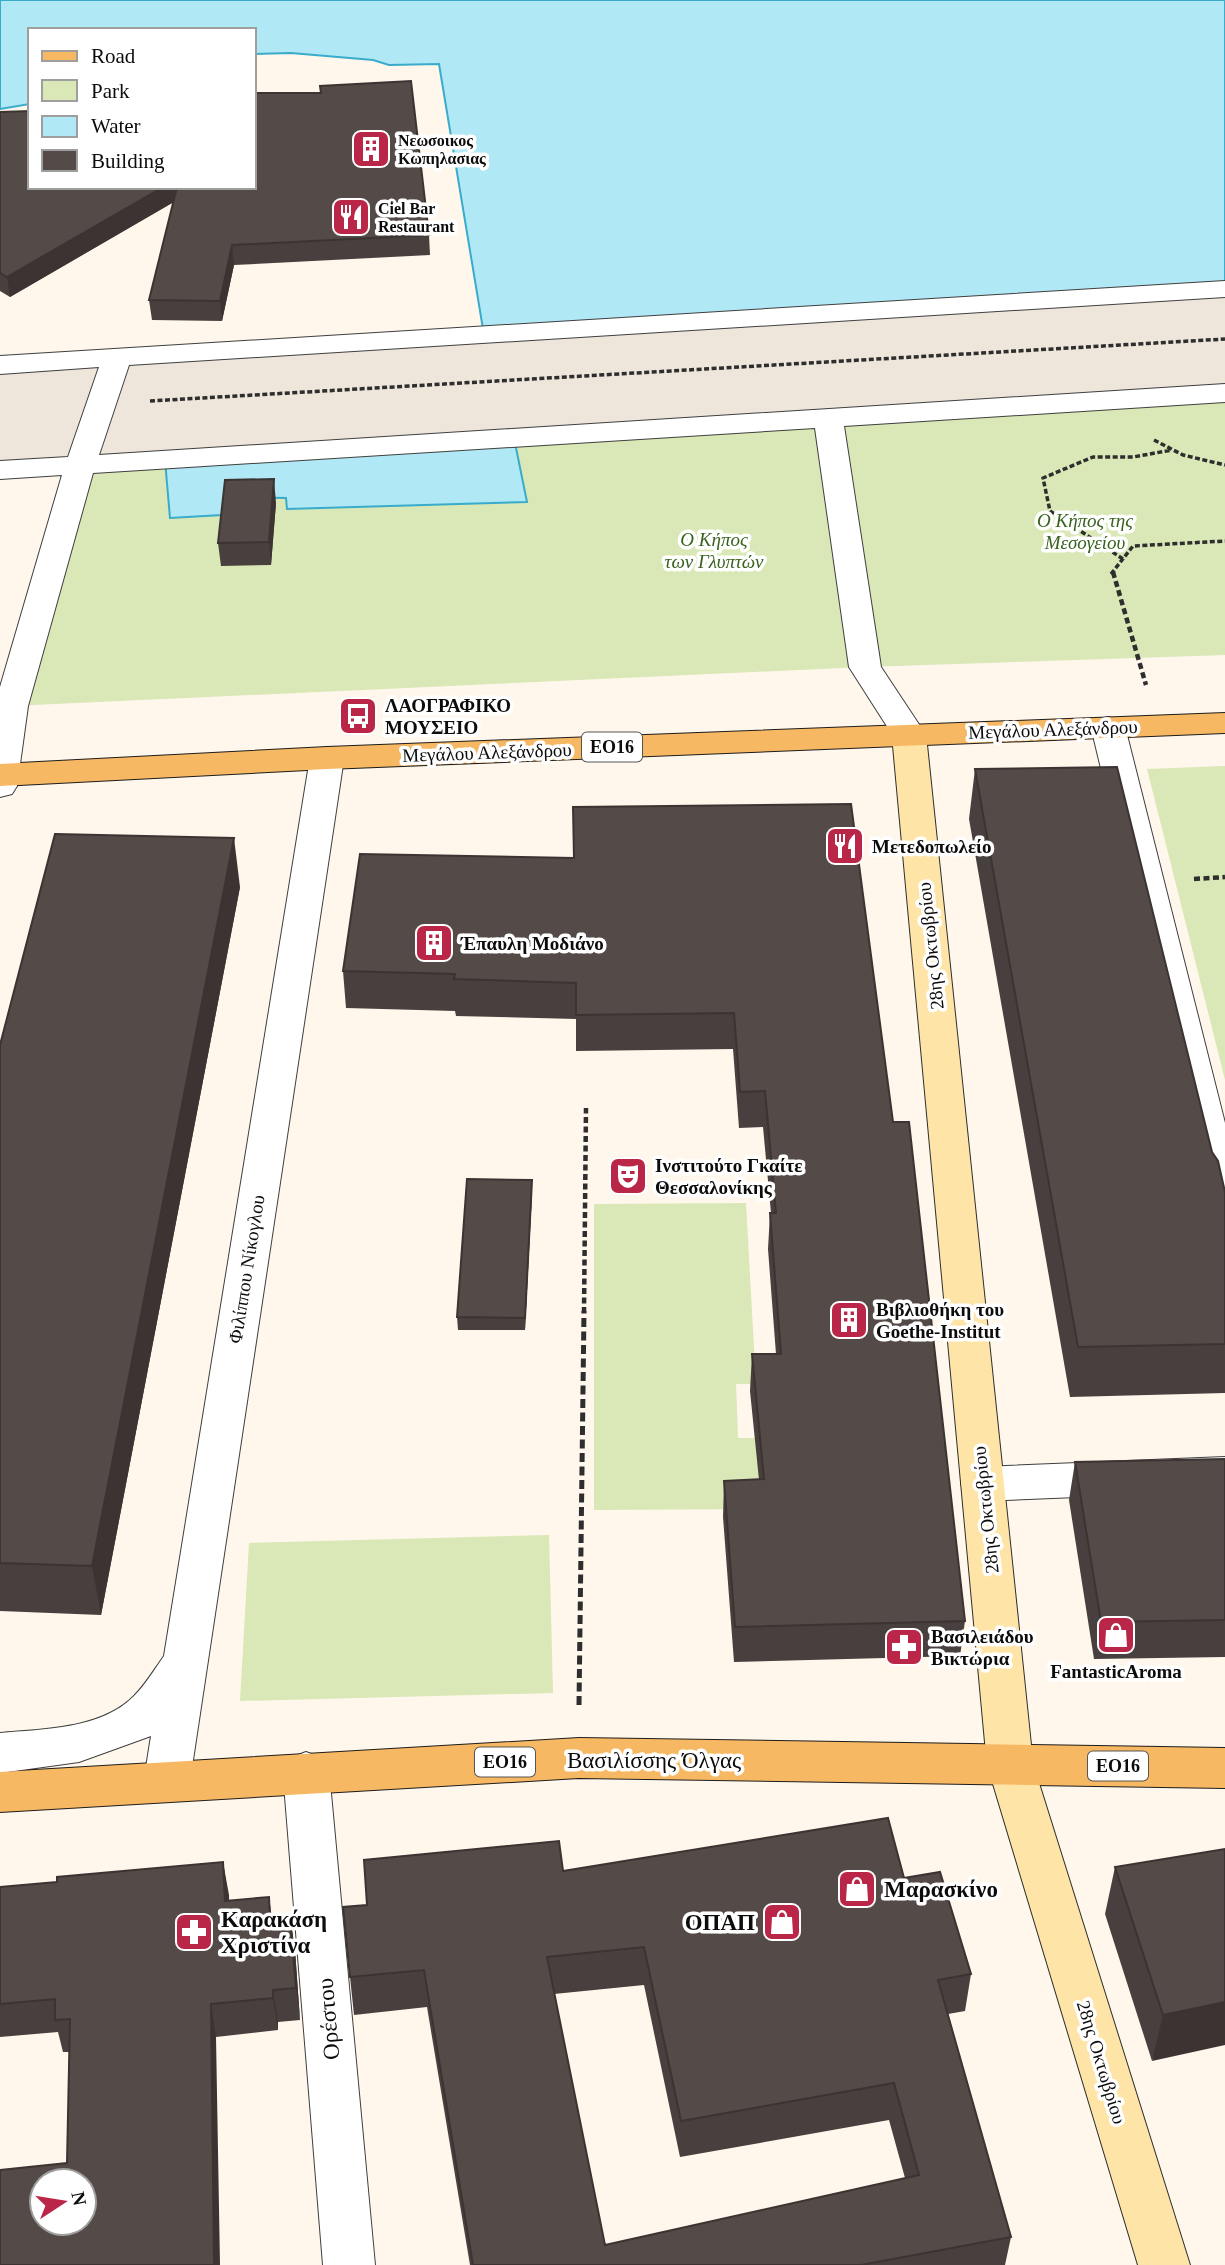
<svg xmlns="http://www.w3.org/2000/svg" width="1225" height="2265" viewBox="0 0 1225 2265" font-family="'Times New Roman',serif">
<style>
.green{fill:#d9e8b6}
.plaza{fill:#eee6db}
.water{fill:#b1e8f5;stroke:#39abcb;stroke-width:2}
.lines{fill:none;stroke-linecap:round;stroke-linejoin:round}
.street-casing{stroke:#3f3f3f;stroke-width:2}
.secondary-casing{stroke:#2e2e2e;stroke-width:2}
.primary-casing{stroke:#1d1d1d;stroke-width:2}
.path-far2{stroke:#2e2e2e;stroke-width:3.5;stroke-dasharray:5 2.5;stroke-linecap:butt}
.path-far1{stroke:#2e2e2e;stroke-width:4.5;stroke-dasharray:6 3.5;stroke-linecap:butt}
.path{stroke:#2e2e2e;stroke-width:5;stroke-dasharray:9 4.5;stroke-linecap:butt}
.street{fill:#fff;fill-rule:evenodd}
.secondary{fill:#fee5a7;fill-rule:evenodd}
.primary{fill:#f7b863;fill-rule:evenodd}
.wall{fill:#48403e;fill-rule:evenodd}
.shaded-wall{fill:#3b3432}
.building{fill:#544b48;stroke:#3b3432;stroke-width:2;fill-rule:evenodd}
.labels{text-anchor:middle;stroke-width:7;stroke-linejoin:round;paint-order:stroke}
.far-poi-label{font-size:16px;font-weight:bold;fill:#0c0c0c;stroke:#fff;text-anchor:start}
.shield{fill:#fff;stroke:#555;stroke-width:2}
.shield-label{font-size:18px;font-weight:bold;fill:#0c0c0c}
.park-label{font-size:19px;font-style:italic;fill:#38621e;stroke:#fff}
.poi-label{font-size:19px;font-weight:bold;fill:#0c0c0c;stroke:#fff;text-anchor:start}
.street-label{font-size:19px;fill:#0c0c0c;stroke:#fff}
.near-street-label{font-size:23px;fill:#0c0c0c;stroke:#fff}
.near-poi-label{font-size:23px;font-weight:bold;fill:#0c0c0c;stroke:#fff;text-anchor:start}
</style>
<rect width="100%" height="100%" fill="#fff7eb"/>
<path class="green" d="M1225 393V655L865 667 11 706 80 465Z
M1225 766V1080L1147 769Z
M746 1203 756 1384H736L738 1438H922L929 1508 594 1510V1204Z
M549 1535 553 1693 240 1701 249 1543Z"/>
<path class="plaza" d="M1225 289V393L0 470V365Z"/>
<path class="water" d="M0 0H1225V285L483 329 439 64 389 65 373 60 291 53 254 54V30H30V104L0 109Z
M514 438 527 502 287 509 286 498 229 497 222 515 170 518 165 460Z"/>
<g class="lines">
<defs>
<path id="street" d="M1225 281V297L129 365 99 455 1225 384V402L844 426 881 667 926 735 921 742 909 745 897 742 849 667 815 428 93 473 28 706 17 786 12 794 0 797V687L62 475 0 479V461L68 457 99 367 0 374V356Z
M1108 717 1120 720 1125 727 1225 1123V1215L1211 1211 1205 1201 1091 727 1096 720Z
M327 747 339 751 344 758 190 1780 183 1794 167 1800 151 1794 144 1780 151 1736 79 1762 0 1773V1733C43 1729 102 1729 134 1696 146 1684 154 1670 164 1656L310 758 315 751Z
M1225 1457V1491L982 1501 967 1496 961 1484 967 1472 982 1467Z
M306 1752 322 1758 329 1772 375 2265H323L283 1772 290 1758Z"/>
<path id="secondary" d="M909 725 921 728 926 735 1033 1764 1190 2265H1138L987 1764 892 735 897 728Z"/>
<path id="primary" d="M1225 713V733L327 769 0 786V764L327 747Z
M579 1738 1225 1748V1788L579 1778 0 1812V1772Z"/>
</defs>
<use href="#street" class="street-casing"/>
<use href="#secondary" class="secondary-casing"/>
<use href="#primary" class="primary-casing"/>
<path class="path-far2" d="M150 401 1225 339
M1154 440 1183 455 1225 465
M1123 559 1050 511 1043 478 1093 457H1133L1172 450
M1111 574 1133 546 1225 541"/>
<path class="path-far1" d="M1113 572 1146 685
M1194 879 1225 877
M584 1313 586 1108"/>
<path class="path" d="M579 1705 584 1311"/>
<use href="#street" class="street"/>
<use href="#secondary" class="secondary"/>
<use href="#primary" class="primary"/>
</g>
<path class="wall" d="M0 112 254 187 429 235 430 255 234 265 222 321 152 320 149 300 174 202 10 297 0 291Z
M276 503 271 565 221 566 218 543Z
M975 769 1212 1152 1225 1192V1393L1070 1397 969 819Z
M574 858 893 1122 965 1621 960 1656 734 1662 723 1517 724 1481 759 1480 750 1391 752 1354H776L768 1249 770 1213H771L763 1127 739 1128 733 1049 576 1051V1019L456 1016 455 1011 346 1008 343 971Z
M240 887 101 1615 0 1611V1045Z
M532 1193 525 1330H458L457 1317Z
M1225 1459V1657L1094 1659 1069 1500 1075 1462Z
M1225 1849 1152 2061 1105 1914 1115 1867Z
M223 1862 229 1901 269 1897 272 1918 290 1917 295 1950 300 2020 278 2022V2030L216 2037 67 2163 69 2052H63L58 2032 0 2037V1887L57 1882Z
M563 1871 904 1878 971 1974 965 2011 948 2014 1011 2237 1005 2265H470L427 2007 354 2015 350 1977 367 1905ZM644 1985 680 2157 889 2120 905 2178 605 2245 554 1994Z"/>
<path class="shaded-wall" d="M163 187H181L182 197 10 297 7 277Z
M232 245 234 265 222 321 220 301Z
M274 479 276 503 271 565 269 542Z
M234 838 240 887 101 1615 92 1566Z
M532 1180V1193L525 1330V1318Z
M223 1862 229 1895 230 1934 225 1901Z
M290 1917 295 1950 300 2020 296 1988Z
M273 1990 278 2022V2030L273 1998Z
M1225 2002V2045L1152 2061 1163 2015Z
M211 2004 216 2037 220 2265H214Z"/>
<path class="building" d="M411 81 429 235 232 245 220 301 149 300 177 187H254V93H321L320 86Z
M30 111V187H163L7 277 0 273V112Z
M274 479 269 542 218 543 225 480Z
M1117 767 1212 1152 1218 1161 1225 1192V1344L1078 1347 975 769Z
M851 804 893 1122H909L965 1621 735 1627 724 1481 764 1479 752 1354H781L770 1213H776L765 1091 740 1092 734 1013 576 1015V983L454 979 455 974 343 971 360 854 574 858 573 807Z
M55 834 234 838 92 1566 0 1563V1045Z
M467 1179 532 1180 525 1318 457 1317Z
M1225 1459V1620L1101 1622 1075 1462Z
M888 1818 904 1878 940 1872 971 1974 938 1980 1011 2237 861 2265H473L424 1970 350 1977 343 1907 367 1905 364 1860 559 1841 563 1871ZM644 1947 681 2121 894 2083 919 2175 605 2245 547 1957Z
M1225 1849V2002L1163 2015 1115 1867Z
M223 1862 225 1901 269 1897 270 1919 290 1917 296 1988 273 1990V1998L211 2004 214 2265H0V2170L67 2163 70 2019 55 2020V1999L0 2004V1887L57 1882V1877ZM42 2181H84V2223H42Z"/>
<defs>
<symbol id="building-square" viewBox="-11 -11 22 22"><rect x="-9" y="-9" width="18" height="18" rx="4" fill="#ba2647" stroke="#fff"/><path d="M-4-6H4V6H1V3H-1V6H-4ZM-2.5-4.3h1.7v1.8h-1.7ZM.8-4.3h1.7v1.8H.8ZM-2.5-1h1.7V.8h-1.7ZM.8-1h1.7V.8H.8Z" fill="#fff"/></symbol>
<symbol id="restaurant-square" viewBox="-11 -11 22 22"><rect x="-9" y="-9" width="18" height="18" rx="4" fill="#ba2647" stroke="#fff"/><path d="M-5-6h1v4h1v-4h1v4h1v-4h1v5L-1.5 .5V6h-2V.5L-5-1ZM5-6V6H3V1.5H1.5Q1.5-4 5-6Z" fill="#fff"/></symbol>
<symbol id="bus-square" viewBox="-11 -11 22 22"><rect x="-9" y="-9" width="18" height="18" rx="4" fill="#ba2647" stroke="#fff"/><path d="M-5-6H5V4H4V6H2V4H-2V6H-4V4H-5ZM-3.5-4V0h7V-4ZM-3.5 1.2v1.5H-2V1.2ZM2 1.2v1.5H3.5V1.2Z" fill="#fff"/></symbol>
<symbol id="theatre-square" viewBox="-11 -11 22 22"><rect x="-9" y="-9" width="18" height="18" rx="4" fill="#ba2647" stroke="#fff"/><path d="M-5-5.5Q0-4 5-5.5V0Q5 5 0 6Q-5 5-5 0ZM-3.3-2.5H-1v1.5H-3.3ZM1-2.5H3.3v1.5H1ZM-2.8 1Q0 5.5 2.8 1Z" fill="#fff"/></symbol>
<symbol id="shop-square" viewBox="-11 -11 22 22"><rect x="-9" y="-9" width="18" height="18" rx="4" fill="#ba2647" stroke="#fff"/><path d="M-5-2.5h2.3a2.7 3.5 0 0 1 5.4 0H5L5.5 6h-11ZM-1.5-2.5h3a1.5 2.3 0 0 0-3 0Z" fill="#fff"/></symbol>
<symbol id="pharmacy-square" viewBox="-11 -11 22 22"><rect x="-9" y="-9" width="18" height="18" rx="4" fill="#ba2647" stroke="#fff"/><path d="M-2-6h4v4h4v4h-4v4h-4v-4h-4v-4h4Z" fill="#fff"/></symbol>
</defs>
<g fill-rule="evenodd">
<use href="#building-square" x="349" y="127" width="44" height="44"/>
<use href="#restaurant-square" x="329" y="195" width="44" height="44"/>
<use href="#bus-square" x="336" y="694" width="44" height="44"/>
<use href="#restaurant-square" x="823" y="824" width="44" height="44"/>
<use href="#building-square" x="412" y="921" width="44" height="44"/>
<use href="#theatre-square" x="606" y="1154" width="44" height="44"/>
<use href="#building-square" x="827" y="1298" width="44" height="44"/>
<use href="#shop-square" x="1094" y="1613" width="44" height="44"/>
<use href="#pharmacy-square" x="882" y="1625" width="44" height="44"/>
<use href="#shop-square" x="835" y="1867" width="44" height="44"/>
<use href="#shop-square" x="760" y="1900" width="44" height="44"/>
<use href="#pharmacy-square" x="172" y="1910" width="44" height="44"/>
</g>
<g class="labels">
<g class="far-poi-label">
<text x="398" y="146">Νεωσοικος<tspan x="398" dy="18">Κωπηλασιας</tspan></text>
<text x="378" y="214">Ciel Bar<tspan x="378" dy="18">Restaurant</tspan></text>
</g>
<g class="shield">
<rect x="582" y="732.5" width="60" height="29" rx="5"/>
<rect x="475" y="1747.5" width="60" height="29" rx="5"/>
<rect x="1088" y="1751.5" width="60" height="29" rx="5"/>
</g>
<g class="shield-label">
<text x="612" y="753">ΕΟ16</text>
<text x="505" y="1768">ΕΟ16</text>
<text x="1118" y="1772">ΕΟ16</text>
</g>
<g class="park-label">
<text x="1085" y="527">Ο Κήπος της<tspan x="1085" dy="22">Μεσογείου</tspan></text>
<text x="714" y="546">Ο Κήπος<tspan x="714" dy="22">των Γλυπτών</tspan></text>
</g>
<g class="poi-label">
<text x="385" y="712">ΛΑΟΓΡΑΦΙΚΟ<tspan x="385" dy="22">ΜΟΥΣΕΙΟ</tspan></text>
<text x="872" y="853">Μετεδοπωλείο</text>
<text x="461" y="950">Έπαυλη Μοδιάνο</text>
<text x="655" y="1172">Ινστιτούτο Γκαίτε<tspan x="655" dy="22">Θεσσαλονίκης</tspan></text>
<text x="876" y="1316">Βιβλιοθήκη του<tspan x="876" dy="22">Goethe-Institut</tspan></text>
<text x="931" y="1643">Βασιλειάδου<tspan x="931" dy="22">Βικτώρια</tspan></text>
<text x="1116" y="1678" text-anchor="middle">FantasticAroma</text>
</g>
<g class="street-label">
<text transform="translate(1053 729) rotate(-2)" y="7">Μεγάλου Αλεξάνδρου</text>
<text transform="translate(487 752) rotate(-2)" y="7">Μεγάλου Αλεξάνδρου</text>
<text transform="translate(930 946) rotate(-96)" y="7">28ης Οκτωβρίου</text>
<text transform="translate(246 1269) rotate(-81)" y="7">Φιλίππου Νίκογλου</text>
<text transform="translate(985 1510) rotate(-96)" y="7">28ης Οκτωβρίου</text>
<text transform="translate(1102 2062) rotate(73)" y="7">28ης Οκτωβρίου</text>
</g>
<g class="near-street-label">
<text x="654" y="1768">Βασιλίσσης Όλγας</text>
<text transform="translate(328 2019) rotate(-95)" y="8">Ορέστου</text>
</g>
<g class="near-poi-label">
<text x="884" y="1897">Μαρασκίνο</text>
<text x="221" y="1927">Καρακάση<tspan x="221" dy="26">Χριστίνα</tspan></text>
<text x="755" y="1930" text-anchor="end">ΟΠΑΠ</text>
</g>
</g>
<rect x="28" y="28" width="228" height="161" fill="#ffffff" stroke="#9e9e9e" stroke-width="2"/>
<rect x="42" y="51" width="35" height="10" fill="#f7b863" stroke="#9e9e9e" stroke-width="2"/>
<text x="91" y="63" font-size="21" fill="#0c0c0c">Road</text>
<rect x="42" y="80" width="35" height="21" fill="#d9e8b6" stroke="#9e9e9e" stroke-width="2"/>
<text x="91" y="98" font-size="21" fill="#0c0c0c">Park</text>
<rect x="42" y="116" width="35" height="21" fill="#b1e8f5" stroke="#9e9e9e" stroke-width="2"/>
<text x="91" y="133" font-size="21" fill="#0c0c0c">Water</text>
<rect x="42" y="150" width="35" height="21" fill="#544b48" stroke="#9e9e9e" stroke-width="2"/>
<text x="91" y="168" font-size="21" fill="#0c0c0c">Building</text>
<g transform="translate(63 2202) rotate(78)"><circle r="33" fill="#ffffff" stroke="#9e9e9e" stroke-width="2"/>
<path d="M0-5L12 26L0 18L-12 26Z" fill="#ba2647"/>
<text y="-10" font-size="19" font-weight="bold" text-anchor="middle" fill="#0c0c0c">N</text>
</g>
</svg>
